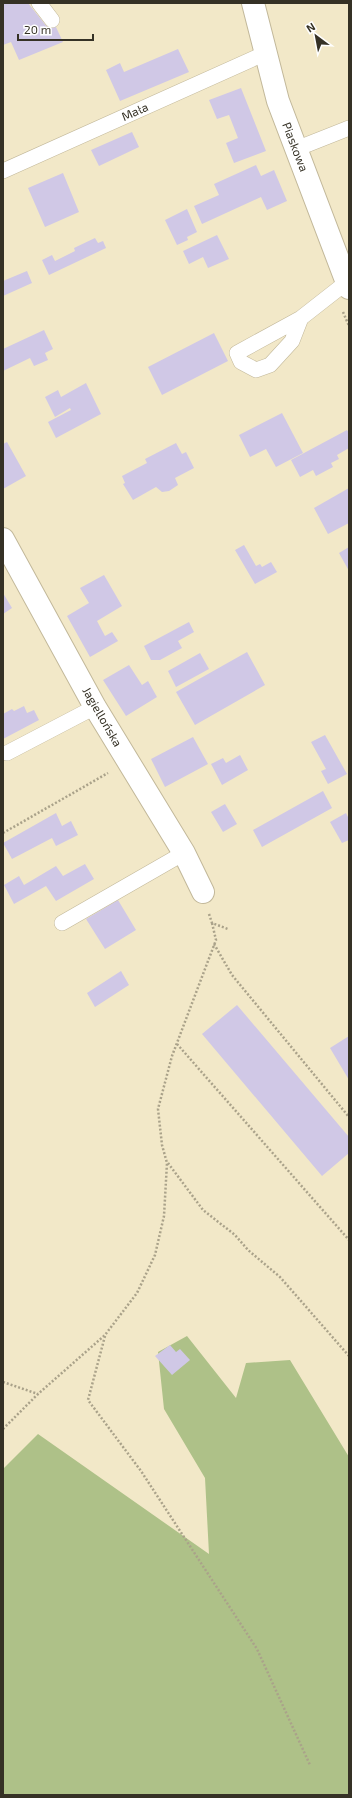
<svg xmlns="http://www.w3.org/2000/svg" width="352" height="1798" viewBox="0 0 352 1798" font-family="'Exo 2',sans-serif">
<style>
.green{fill:#aec188}
.building{fill:#d0c8e6}
.lines{fill:none;stroke-linecap:round;stroke-linejoin:round}
.service-casing{stroke:#c2b89a;stroke-width:16}
.minor-casing{stroke:#c2b89a;stroke-width:24}
.path{stroke:#aaa28a;stroke-width:2.5;stroke-dasharray:2 2;stroke-linecap:butt}
.service{stroke:#fff;stroke-width:15}
.minor{stroke:#fff;stroke-width:22}
.labels{text-anchor:middle;stroke-width:3;stroke-linejoin:round;paint-order:stroke}
.street-label{font-size:12px;fill:#353125;stroke:#fff}
</style>
<rect width="100%" height="100%" fill="#f2e8c8"/>
<path class="green" d="M187 1336 236 1398 246 1363 290 1360 349 1457V1795H3V1469L38 1434 209 1554 205 1478 164 1409 158 1352Z"/>
<path class="building" d="M3 3H28L48 28 55 25 63 42 19 60 11 42 3 45Z
M178 49 189 72 120 101 106 70 120 63 124 72Z
M241 88 266 151 234 163 226 143 238 138 229 115 217 119 209 100Z
M132 132 139 147 99 166 91 150Z
M256 165 261 176 274 170 287 201 267 210 261 197 202 224 194 206 219 195 214 184Z
M63 173 79 212 45 227 28 188Z
M187 209 197 232 187 237 188 240 177 245 165 220Z
M217 235 229 259 208 268 203 257 189 264 183 251Z
M95 238 98 243 103 241 106 248 49 275 42 260 52 255 55 261 75 251 74 248Z
M27 271 32 283 3 296V281Z
M44 330 53 349 45 353 48 360 34 366 30 358 3 371V349Z
M214 333 228 361 162 395 148 367Z
M86 383 101 414 56 438 48 422 71 410 70 408 55 417 45 397 58 390 61 397Z
M282 413 303 453 276 467 266 449 250 457 239 435Z
M347 430 349 433V448L337 455 339 459 331 463 333 467 316 476 313 470 300 477 291 460Z
M7 442 26 476 3 489V444Z
M176 443 182 454 186 452 194 468 175 478 178 485 169 491 162 492 156 487 133 500 123 484 125 483 122 476 147 463 145 459Z
M349 488V523L328 534 314 508Z
M244 545 256 566 260 564 262 567 271 562 277 572 255 584 235 550Z
M349 547V571L339 553Z
M104 575 122 606 97 621 105 636 112 632 118 641 90 657 67 616 89 603 80 588Z
M3 593 12 608 3 614Z
M189 622 194 632 178 641 182 648 160 660H151L144 646Z
M247 652 265 685 195 725 176 692Z
M200 653 209 669 176 687 168 671Z
M129 665 142 685 148 681 157 697 126 716 103 680Z
M24 706 27 713 34 710 39 720 3 739V714L12 709 14 711Z
M325 735 347 774 328 784 321 771 326 769 311 742Z
M193 737 208 764 165 787 151 759Z
M240 755 248 770 222 785 211 764 223 758 226 763Z
M323 791 332 808 262 847 253 830Z
M225 804 237 824 223 832 211 812Z
M56 813 62 826 71 821 78 835 56 846 52 838 12 859 3 843Z
M346 813 349 819V840L342 843 330 822Z
M85 864 94 879 56 901 46 886 14 904 4 885 19 876 24 885 56 866 63 876Z
M118 900 136 930 105 949 86 919Z
M121 971 129 985 95 1007 87 993Z
M237 1005 349 1137V1153L322 1176 202 1034Z
M349 1036V1080L330 1048Z
M170 1345 176 1352 180 1349 190 1360 172 1375 155 1356Z"/>
<g class="lines">
<defs>
<path id="service" d="M39 3 52 20
M296 149 349 128
M3 171 266 53
M301 318 237 353 241 362 256 370 270 365 292 341 301 318 347 282
M7 753 95 707
M62 923 184 853"/>
<path id="minor" d="M253 3 278 101 349 288
M3 539 95 707 184 853 203 892"/>
</defs>
<use href="#service" class="service-casing"/>
<use href="#minor" class="minor-casing"/>
<path class="path" d="M343 312 349 326
M3 833 108 773
M209 914 212 923 228 929
M214 944 232 975 349 1117
M177 1044 349 1240
M168 1163 203 1210 235 1235 248 1250 280 1277 349 1356
M105 1336 88 1400 141 1471 257 1649 310 1765
M3 1382 38 1394
M3 1429 38 1394 105 1335 137 1293 155 1255 164 1216 167 1163 162 1145 158 1109 172 1056 216 940 212 923"/>
<use href="#service" class="service"/>
<use href="#minor" class="minor"/>
</g>
<g class="labels">
<g class="street-label">
<text transform="translate(135 112) rotate(-24)" y="4">Mała</text>
<text transform="translate(295 147) rotate(69)" y="4">Piaskowa</text>
<text transform="translate(102 717) rotate(60)" y="4">Jagiellońska</text>
</g>
</g>
<rect width="352" height="1798" fill="none" stroke="#353125" stroke-width="8"/>
<g transform="translate(316 36) rotate(328)" stroke="#ffffff" stroke-width="3" paint-order="stroke">
<path d="M0-3L7 15L0 10L-7 15Z" fill="#353125"/>
<text y="-6" font-size="11" font-weight="bold" text-anchor="middle" fill="#353125">N</text>
</g>
<path d="M18 34v6h75v-6" fill="none" stroke="#353125" stroke-width="2"/>
<text x="24" y="34" font-size="12" fill="#353125" stroke="#ffffff" stroke-width="3" paint-order="stroke">20 m</text>
</svg>
